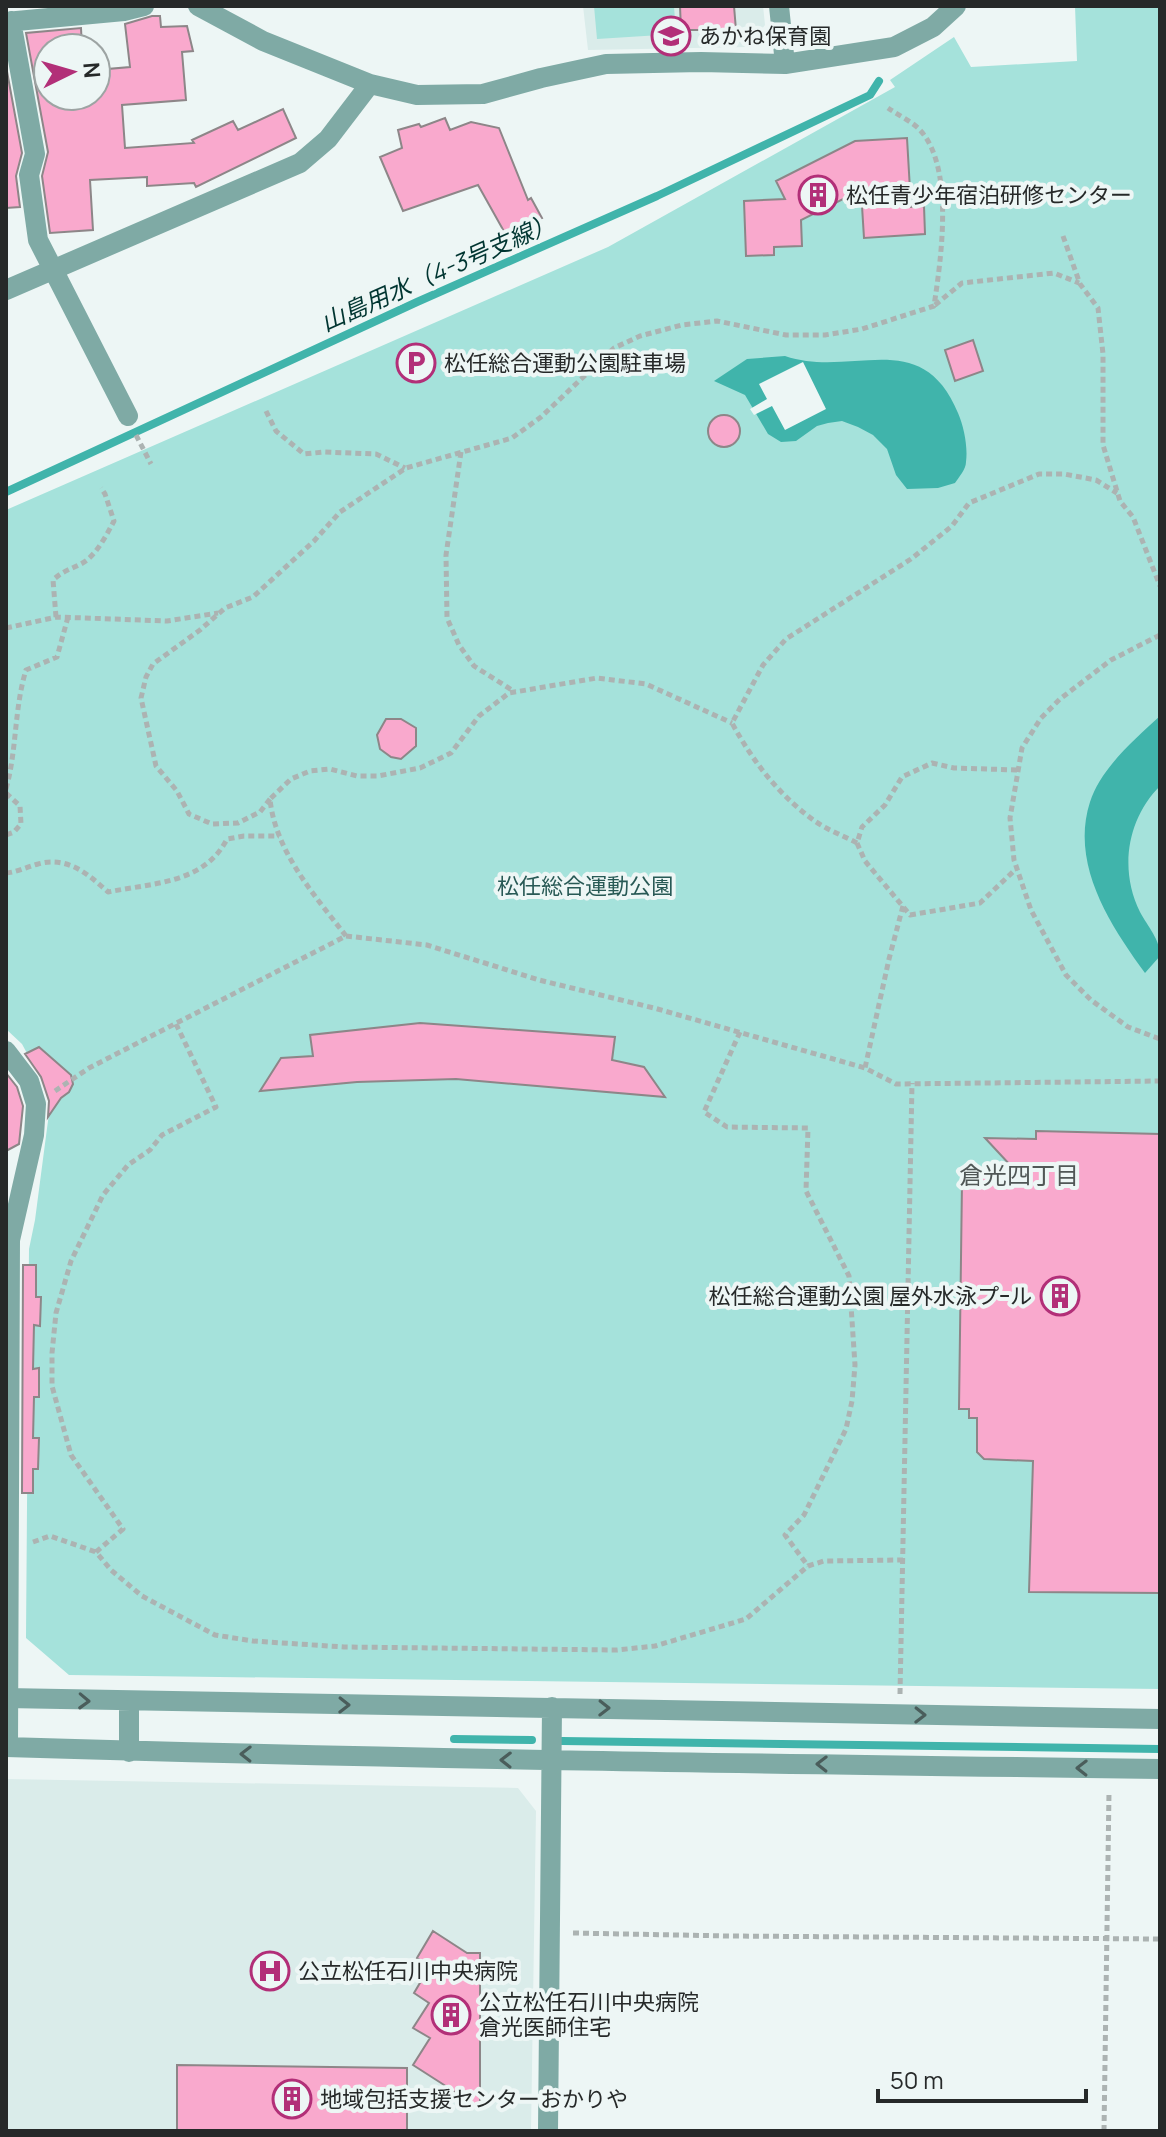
<svg xmlns="http://www.w3.org/2000/svg" width="1166" height="2137" viewBox="0 0 1166 2137" font-family="Manrope,'Noto Sans JP',sans-serif">
<style>
.built{fill:#daecea}
.green{fill:#a5e2db}
.water{fill:#40b4ab}
.pier{fill:#edf6f5}
.lines{fill:none;stroke-linecap:round;stroke-linejoin:round}
.stream{stroke:#40b4ab;stroke-width:8}
.building{fill:#f9a9cd;stroke:#8d8688;stroke-width:2}
.path{stroke:#acb3b2;stroke-width:5;stroke-dasharray:6 4;stroke-linecap:butt}
.minor{stroke:#7faaa5;stroke-width:20}
.oneway{stroke:#4a5d5b}
.labels{text-anchor:middle;stroke-width:8;stroke-linejoin:round;paint-order:stroke}
.poi-label{font-size:22px;fill:#262929;stroke:#edf6f5;text-anchor:start}
.park-label{font-size:22px;fill:#285955;stroke:#edf6f5}
.water-label{font-size:24px;font-style:italic;fill:#003531;stroke:#edf6f5}
.neighbourhood-label{font-size:24px;fill:#505756;stroke:#edf6f5}
</style>
<rect width="100%" height="100%" fill="#edf6f5"/>
<path class="built" d="M583 6H763L765 25 747 47 588 50Z
M6 1779 518 1788 536 1811 531 2131H6Z"/>
<path class="green" d="M594 6H674L676 34 597 39Z
M1075 6H1160V1689L69 1675 26 1638 29 1249 35 1220 51 1098 22 1044 6 1029V510L608 247 895 87 890 80 954 37 971 67 1077 61Z"/>
<path class="water" d="M785 356C852 379 921 324 958 413 964 427 968 447 966 462 966 469 959 477 955 483L938 488 907 489 896 475 887 449 873 435 858 427 842 421 828 423 817 426 796 441 781 442 768 434 745 395 714 381 747 359Z
M1160 716V786C1127 819 1119 870 1140 912 1148 927 1160 939 1160 956L1145 973C1110 925 1070 864 1090 802 1101 768 1135 739 1160 716Z"/>
<path class="pier" d="M803 362 826 409 785 430 772 406 754 415 750 409 767 399 759 384Z"/>
<g class="lines">
<path class="stream" d="M6 492 417 302 657 196 870 95 879 81
M454 1739 532 1740
M562 1741 1160 1749"/>
</g>
<path class="building" d="M680 6H734L736 30H681Z
M152 16H160L161 27 187 26 193 51 182 52 186 100 122 105 125 148 194 143 192 140 233 121 238 130 283 109 296 138 196 187 194 183 147 186V177L90 180 93 230 50 233 42 176 48 152 26 33 81 28 82 48H48V96H96V70L130 67 125 24Z
M6 66 22 153 16 176 20 207 6 208Z
M445 118 450 130 471 122 499 128 528 200 531 198 542 218 506 235 478 185 403 211 380 157 402 148 398 130 419 124 421 127Z
M907 138 911 207 924 206 925 234 864 238 861 190 801 220 802 246 774 247V255L746 256 744 201 785 199 776 181 855 141Z
M973 340 983 371 955 381 945 350Z
M708 431a16 16 0 1 1 32 0a16 16 0 1 1-32 0Z
M386 719H401L416 728V746L401 759 391 757 380 749 377 735Z
M420 1023 615 1037 612 1060 644 1067 665 1097 456 1079 357 1082 260 1091 281 1058 313 1056 310 1035Z
M39 1047 71 1075 73 1084 69 1092 61 1098 48 1117 49 1101 41 1077 25 1054Z
M6 1073 17 1087 23 1106 19 1144 6 1151Z
M1036 1131 1160 1134V1593L1029 1592 1033 1461 984 1459 977 1452V1418H969V1409H959L962 1182H974V1174L983 1175 984 1167H1012L985 1138 1036 1139Z
M23 1265H36V1297H41L40 1326 34 1325 33 1369 39 1368V1397H34L33 1438H39L38 1469H33V1493H22Z
M433 1931 467 1953H480V2108L413 2065 430 2038 413 2028 429 2003 414 1993 430 1966 417 1958Z
M177 2065 407 2068V2131H177Z"/>
<g class="lines">
<path class="path" d="M1063 236 1080 284 1098 308 1103 354V445L1120 501 1133 517 1160 586
M935 305 962 283 1054 273 1079 283
M266 411 276 431 304 454 324 452 376 454 405 468
M136 435 151 464
M461 452 446 555 447 618 459 645 474 666 515 692
M56 617 53 580C66 568 77 568 87 560 99 550 107 534 114 521L105 494 101 488
M6 628 57 617 167 621 218 613
M1160 635 1111 660 1060 699 1041 718 1022 748 1010 818 1014 860 1031 910 1066 975 1091 1000 1128 1027 1160 1039
M1017 770 954 768 932 763 902 777 885 805 862 827 857 843 865 861 910 915 980 903 1017 868
M6 789C17 750 14 709 26 670L57 657 68 617
M6 793 20 806 21 824 14 832 6 835
M270 799 260 812 238 823 212 824 189 814 177 791 156 766 141 698 146 677 153 664 200 630 225 608 253 597 314 541 340 512 406 468 512 438 541 417 614 348 640 336 682 325 717 321 786 335H825L862 329 934 306C941 259 955 166 919 129 911 121 898 115 888 108
M857 843C842 835 825 829 812 819 777 793 752 760 732 723L763 665 786 639 911 559 952 526 969 503 1039 474H1064L1096 480 1117 493
M6 873C18 872 26 867 38 864 67 856 87 873 108 892 152 883 204 884 227 839L244 836H279
M903 906 889 959 865 1068 896 1084 1160 1081
M346 936C315 896 275 851 270 799L291 779 310 771 330 769 357 776H378L420 768 451 753 479 716 509 693 597 678 646 684 732 723
M176 1024 216 1107 162 1135 150 1150 128 1165 103 1195 71 1261 56 1313 52 1353V1386L71 1455 123 1529 96 1552 111 1570 142 1596 215 1635 253 1641 344 1647 617 1650 655 1646 746 1619 808 1566 824 1561 903 1560
M740 1032 704 1112 727 1127 808 1128 806 1191 849 1276 855 1365 852 1401 846 1429 804 1515 785 1535 808 1566
M55 1091 89 1068 346 936 427 945 539 980 654 1008 865 1068
M33 1542 50 1536 96 1552
M900 1694 912 1083
M573 1933 729 1936 1160 1939
M1104 2131 1109 1792"/>
<path class="minor" d="M198 6 263 41 370 84 417 95 483 94 541 78 606 64 701 62 785 64 894 47 933 27 956 6
M779 6 785 64
M11 21 35 154 29 175 38 240 128 416
M6 22 124 11 144 6
M6 290 300 163 328 139 370 84
M6 1051 29 1081 36 1104 34 1135 10 1240 8 1747
M6 1698 1160 1719
M129 1702V1752
M6 1747C391 1759 775 1764 1160 1769
M548 2131 552 1707"/>
</g>
<defs><path id="oneway-chevron" d="M-2-3.5L2.5 0L-2 3.5" fill="none" stroke-width="1.6" stroke-linecap="round" stroke-linejoin="round" transform="scale(2)"/></defs>
<g class="oneway">
<use href="#oneway-chevron" transform="translate(84 1701) rotate(2)"/>
<use href="#oneway-chevron" transform="translate(344 1705) rotate(1)"/>
<use href="#oneway-chevron" transform="translate(604 1708) rotate(1)"/>
<use href="#oneway-chevron" transform="translate(920 1715) rotate(1)"/>
<use href="#oneway-chevron" transform="translate(246 1754) rotate(-179)"/>
<use href="#oneway-chevron" transform="translate(506 1760) rotate(-179)"/>
<use href="#oneway-chevron" transform="translate(822 1764) rotate(-179)"/>
<use href="#oneway-chevron" transform="translate(1082 1768) rotate(-179)"/>
</g>
<defs>
<symbol id="school-ring" viewBox="-11 -11 22 22"><circle r="9.5" fill="#edf6f5" stroke="#b22f78" stroke-width="1.5"/><path d="M0-5L7-2L0 1L-7-2ZM-4 1L0 2.5L4 1V4Q0 6-4 4Z" fill="#b22f78"/></symbol>
<symbol id="building-ring" viewBox="-11 -11 22 22"><circle r="9.5" fill="#edf6f5" stroke="#b22f78" stroke-width="1.5"/><path d="M-4-6H4V6H1V3H-1V6H-4ZM-2.5-4.3h1.7v1.8h-1.7ZM.8-4.3h1.7v1.8H.8ZM-2.5-1h1.7V.8h-1.7ZM.8-1h1.7V.8H.8Z" fill="#b22f78"/></symbol>
<symbol id="parking-ring" viewBox="-11 -11 22 22"><circle r="9.5" fill="#edf6f5" stroke="#b22f78" stroke-width="1.5"/><path d="M-3.5-5.5H1a3.5 3.5 0 0 1 0 7H-1V5.5H-3.5ZM-1-3.4V-.6H.8a1.4 1.4 0 0 0 0-2.8Z" fill="#b22f78"/></symbol>
<symbol id="hospital-ring" viewBox="-11 -11 22 22"><circle r="9.5" fill="#edf6f5" stroke="#b22f78" stroke-width="1.5"/><path d="M-5-5h3v3.5h4V-5h3V5h-3V1.5h-4V5h-3Z" fill="#b22f78"/></symbol>
</defs>
<g fill-rule="evenodd">
<use href="#school-ring" x="649" y="14" width="44" height="44"/>
<use href="#building-ring" x="796" y="173" width="44" height="44"/>
<use href="#parking-ring" x="394" y="341" width="44" height="44"/>
<use href="#building-ring" x="1038" y="1274" width="44" height="44"/>
<use href="#hospital-ring" x="248" y="1949" width="44" height="44"/>
<use href="#building-ring" x="429" y="1993" width="44" height="44"/>
<use href="#building-ring" x="270" y="2077" width="44" height="44"/>
</g>
<g class="labels">
<g class="poi-label">
<text x="699" y="44">あかね保育園</text>
<text x="846" y="203">松任青少年宿泊研修センター</text>
<text x="444" y="371">松任総合運動公園駐車場</text>
<text x="1032" y="1304" text-anchor="end">松任総合運動公園 屋外水泳プｰル</text>
<text x="298" y="1979">公立松任石川中央病院</text>
<text x="479" y="2010">公立松任石川中央病院<tspan x="479" dy="25">倉光医師住宅</tspan></text>
<text x="320" y="2107">地域包括支援センターおかりや</text>
</g>
<g class="park-label">
<text x="585" y="894">松任総合運動公園</text>
</g>
<g class="water-label">
<text transform="translate(438 273) rotate(-24)" y="8">山島用水（4-3号支線）</text>
</g>
<g class="neighbourhood-label">
<text x="1019" y="1184">倉光四丁目</text>
</g>
</g>
<rect width="1166" height="2137" fill="none" stroke="#262929" stroke-width="16"/>
<g transform="translate(72 72) rotate(85)"><circle r="38" fill="#edf6f5" stroke="#9da4a3" stroke-width="2"/>
<path d="M0-6L14 30L0 20L-14 30Z" fill="#b22f78"/>
<text y="-12" font-size="22" font-weight="bold" text-anchor="middle" fill="#262929">N</text>
</g>
<path d="M878 2089v12h208v-12" fill="none" stroke="#262929" stroke-width="4"/>
<text x="890" y="2089" font-size="24" fill="#262929" stroke="#edf6f5" stroke-width="6" paint-order="stroke">50 m</text>
</svg>
